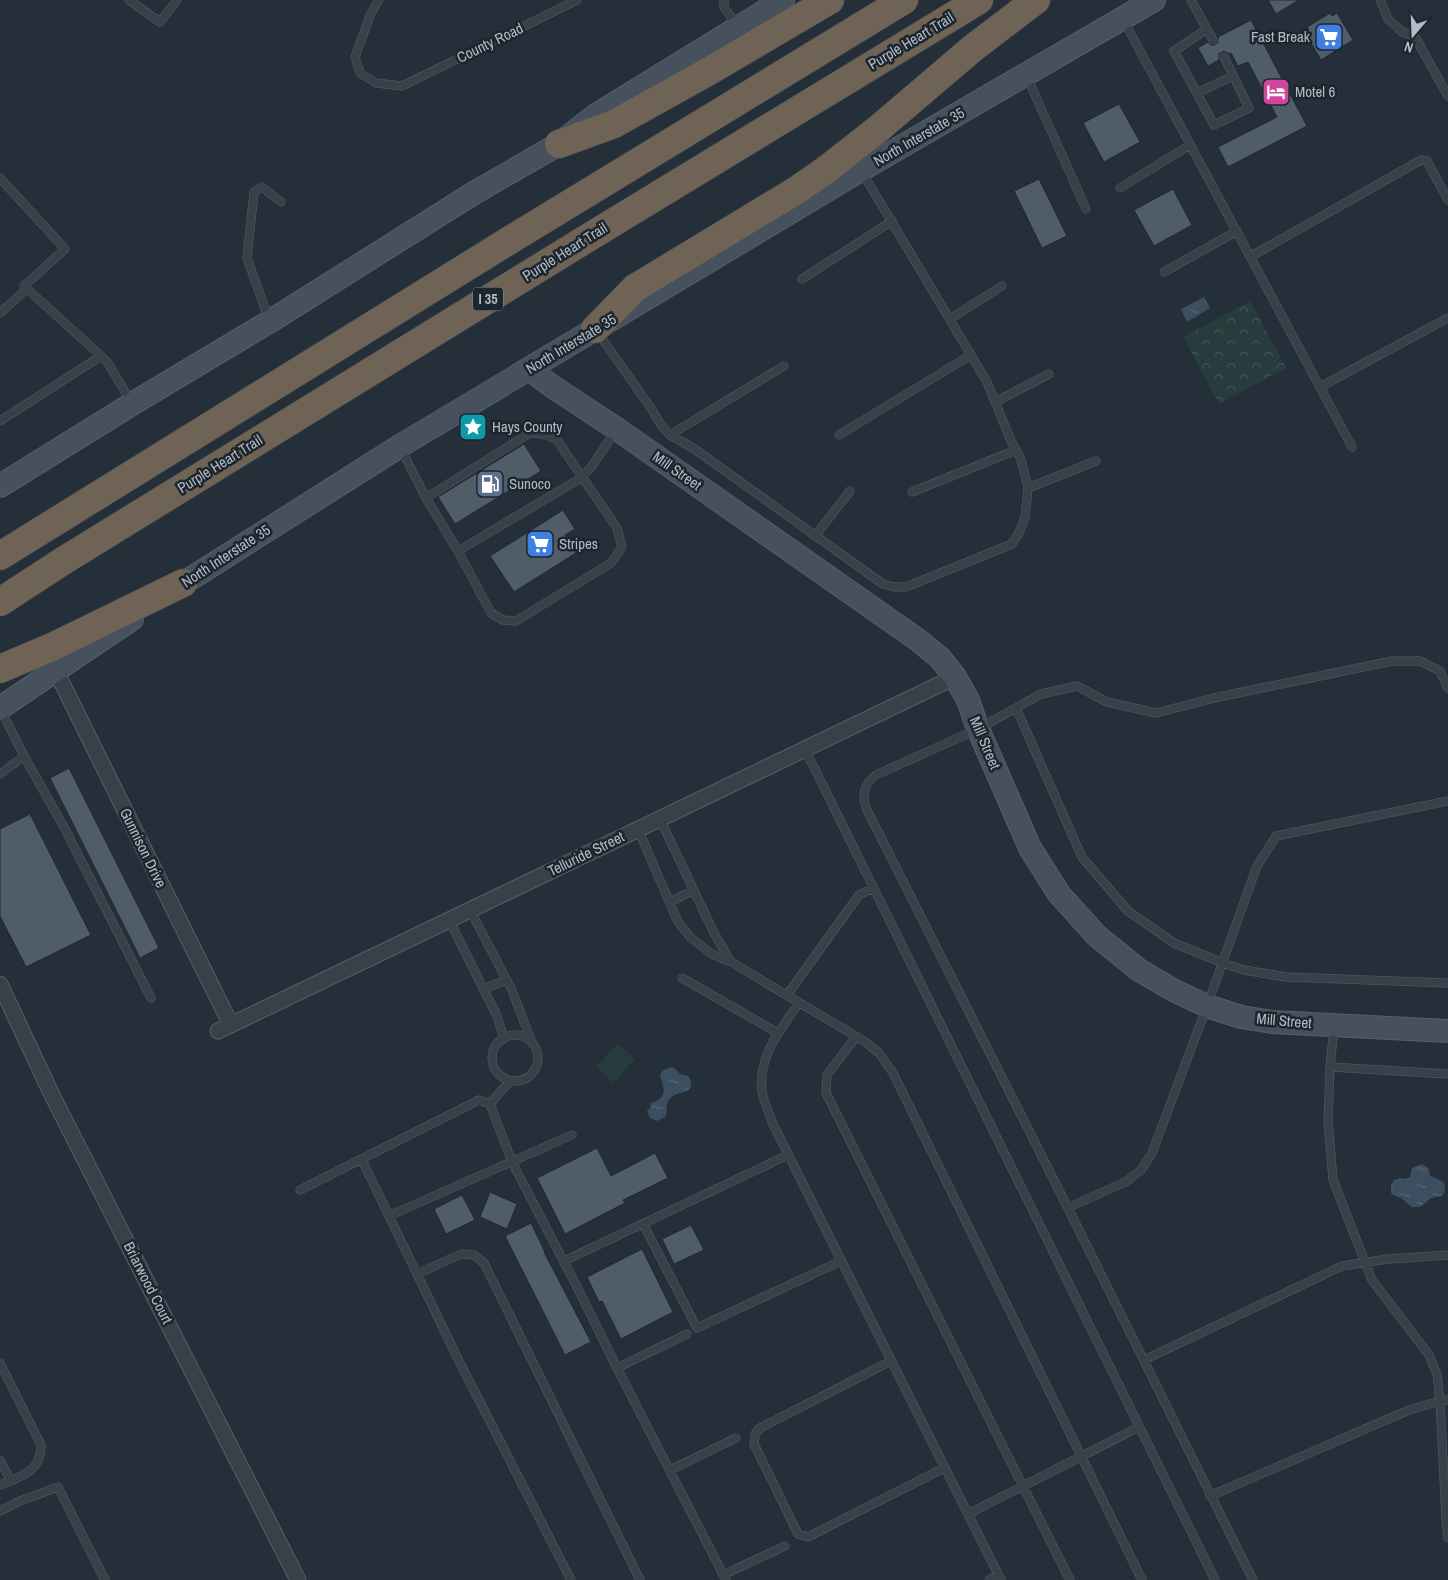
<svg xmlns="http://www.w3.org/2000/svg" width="1448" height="1580" viewBox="0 0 1448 1580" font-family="'Archivo Narrow',sans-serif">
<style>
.green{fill:#273c3c}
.park{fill:url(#park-crowns)}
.water{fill:url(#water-ripples)}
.building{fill:#505c68;stroke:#1f2831}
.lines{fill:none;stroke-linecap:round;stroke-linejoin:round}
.lane-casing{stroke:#565f68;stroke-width:9}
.street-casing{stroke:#565f68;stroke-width:17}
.secondary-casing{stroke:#565f68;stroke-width:24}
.highway-casing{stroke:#434c55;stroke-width:29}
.lane{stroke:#38414a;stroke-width:8}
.street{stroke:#38414a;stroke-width:15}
.secondary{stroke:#46515d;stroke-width:22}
.highway{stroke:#6f6355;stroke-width:28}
.labels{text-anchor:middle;stroke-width:5;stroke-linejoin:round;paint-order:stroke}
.shield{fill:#1d262f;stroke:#868f99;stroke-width:1}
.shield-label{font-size:14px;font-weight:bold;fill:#b3bcc6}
.poi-label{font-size:15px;fill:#b3bcc6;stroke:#1d262f;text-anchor:start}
.street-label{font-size:15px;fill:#b3bcc6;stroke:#1d262f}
</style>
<defs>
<pattern id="park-crowns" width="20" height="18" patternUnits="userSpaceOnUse" patternTransform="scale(1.25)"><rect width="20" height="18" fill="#273c3c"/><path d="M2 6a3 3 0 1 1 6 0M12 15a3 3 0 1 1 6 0" fill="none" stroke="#445657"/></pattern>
<pattern id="water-ripples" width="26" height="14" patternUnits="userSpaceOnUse" patternTransform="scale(1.25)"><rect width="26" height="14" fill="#3b4f61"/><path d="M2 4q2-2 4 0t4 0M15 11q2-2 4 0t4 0" fill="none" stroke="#556676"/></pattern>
</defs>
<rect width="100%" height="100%" fill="#242f3a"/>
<path class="green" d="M618 1044 635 1059 613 1083 596 1067Z"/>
<path class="park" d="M1250 301 1286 368 1219 404 1183 337Z"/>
<path class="water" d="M1204 297 1210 308 1187 322 1181 309Z
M673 1067 680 1074 688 1076C692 1081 693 1087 687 1091 679 1094 669 1094 667 1105 666 1110 668 1112 665 1117L657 1121 650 1118 647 1111 650 1108 651 1103C667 1098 665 1090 660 1076L663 1070Z
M1422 1164 1429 1169 1430 1176 1444 1182 1445 1191 1442 1196 1431 1198 1420 1207H1412L1401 1198 1395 1196 1391 1193V1185L1394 1180 1401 1178 1406 1179 1410 1177 1412 1168Z"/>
<path class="building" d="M1268 0H1299L1276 14Z
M1330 13 1332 16 1337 13 1353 40 1321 60 1305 33 1309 30 1307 27Z
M1251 20 1307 126 1228 167 1218 147 1277 117 1248 62 1238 66 1231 53 1229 54 1224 51 1219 54V60L1208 66 1198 48 1208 42 1211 45H1215L1218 42V37Z
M1119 104 1140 142 1104 162 1083 123Z
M1039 179 1067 236 1042 248 1014 191Z
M1173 189 1192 225 1154 246 1134 210Z
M524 444 541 471 455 524 438 497Z
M563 510 575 529 565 535 576 553 514 592 490 556Z
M69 768 159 948 140 958 50 778Z
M30 814 91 935 26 967 0 916V829Z
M597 1148 611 1176 655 1153 668 1178 623 1200 625 1203 565 1234 537 1178Z
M490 1192 517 1204 507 1229 480 1217Z
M462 1195 475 1220 446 1234 434 1209Z
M531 1223 545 1252H544L591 1342 565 1355 505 1236Z
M691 1225 704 1250 674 1264 662 1239Z
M642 1249 673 1312 621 1339 602 1301 599 1302 587 1277Z"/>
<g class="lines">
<defs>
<path id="lane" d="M129 0 160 22 177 0
M379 0 371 13 355 57 360 73 376 83 402 86 577 0
M724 0V7L737 26
M1191 0 1213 40
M1380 0 1388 19 1401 31 1415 37 1448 96
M1124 21 1352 447
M1207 29 1174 51 1214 125 1249 108 1224 57
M1027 77 1086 209
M1197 93 1233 76
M0 178 65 249 24 286 101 356
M1120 188 1190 145
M1250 257 1421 160 1427 161 1448 200
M1164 272 1237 231
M802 279 892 221
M0 313 27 289
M950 319 1002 286
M269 320 247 258 254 192 262 187 281 202
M598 333 651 408 661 425 670 435 693 448 883 584 894 587H906L1012 544 1019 533 1025 517 1028 488 1021 459 1011 441 987 382 862 172
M1320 387 1448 318
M995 402 1049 374
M0 421 101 356 108 363 131 402
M670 435 784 366
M839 435 971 355
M401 449 426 498 458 551 491 613 503 620 516 621 611 563 622 547 617 528 557 440 544 434 530 433 426 498
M1028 488 1096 461
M912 492 1016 450
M815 536 850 491
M458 551 581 478 592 466 616 430
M1016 708 1082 857 1128 911 1174 943 1223 963 1244 970 1286 977 1448 983
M1 710 24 756 65 829 151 998
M805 749 1215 1580
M0 774 24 756
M660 819 714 933 731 962
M638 829 678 922 691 938 712 954 731 962 864 1041 879 1053 893 1073 1142 1580
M670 902 694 890
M470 910 512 990 532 1043
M449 920 497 1016 504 1039
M682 978 778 1033
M483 989 507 980
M787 995 859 895 874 888
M799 1003C780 1030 755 1060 763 1096 765 1104 769 1113 772 1122L1001 1580
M1334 1027 1330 1067 1328 1120 1333 1180 1372 1280 1429 1355 1437 1374 1440 1401 1446 1519 1448 1538
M492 1058a23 23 0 1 1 46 0a23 23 0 1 1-46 0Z
M856 1037 827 1075 826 1093 1070 1580
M1330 1067 1448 1074
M490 1104 510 1081
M362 1160 459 1361 571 1580
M300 1190 479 1100 490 1104 512 1162 577 1287 617 1368 726 1580
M1068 1208 1127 1181 1141 1170 1152 1153 1207 1006 1257 866 1276 836 1448 801
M389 1216 572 1135
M643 1224 697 1328 841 1261
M564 1261 788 1155
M417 1274 461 1254 474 1255 484 1263 640 1580
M1144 1360 1342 1266 1388 1259 1448 1255
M891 1361 760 1428 755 1434 754 1444 798 1534 808 1537 944 1468
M0 1363 41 1445C42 1471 20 1477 0 1485
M617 1368 687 1334
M0 1460 11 1481
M670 1470 736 1438
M1210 1496 1409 1410 1440 1401 1448 1400
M0 1511 20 1501 58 1487 105 1580
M968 1514 1139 1427
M723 1575 785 1546
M989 1580 998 1575
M1253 1580 1068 1208 867 810C861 795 864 784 876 775L978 729 1041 694 1077 686 1107 702 1156 713 1214 698 1392 661H1420L1440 671 1448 688"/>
<path id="street" d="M56 671 231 1025
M0 984 51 1093 298 1580
M218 1031 955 677"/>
<path id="secondary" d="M529 369 553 387 617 429 918 640 940 658 955 677 968 700 978 729 1030 848 1059 894 1097 936 1139 970 1175 991 1207 1006 1241 1017 1272 1022 1448 1031
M0 486 132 404 269 322 474 193 559 144 596 115 783 0
M168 593 400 446 861 170 1154 0
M0 708 132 619"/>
<path id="highway" d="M559 144 614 124 711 70 830 0
M595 329 635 288 797 190 827 169 878 129 973 48 1036 0
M0 556 510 240 904 0
M0 602 63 561 586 239 979 0
M0 669 54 646 183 583"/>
</defs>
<use href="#lane" class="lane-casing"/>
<use href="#street" class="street-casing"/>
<use href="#secondary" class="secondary-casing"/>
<use href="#highway" class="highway-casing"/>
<use href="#lane" class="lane"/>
<use href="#street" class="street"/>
<use href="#secondary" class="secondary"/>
<use href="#highway" class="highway"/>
</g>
<defs>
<symbol id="supermarket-square" viewBox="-11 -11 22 22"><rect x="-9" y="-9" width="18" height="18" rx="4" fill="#3f7fe0" stroke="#1d262f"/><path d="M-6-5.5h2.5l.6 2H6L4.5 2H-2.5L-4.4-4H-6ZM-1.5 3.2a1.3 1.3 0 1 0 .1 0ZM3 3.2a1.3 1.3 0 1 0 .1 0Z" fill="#fff"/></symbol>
<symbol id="hotel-square" viewBox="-11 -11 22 22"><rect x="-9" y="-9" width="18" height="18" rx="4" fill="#d1479c" stroke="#1d262f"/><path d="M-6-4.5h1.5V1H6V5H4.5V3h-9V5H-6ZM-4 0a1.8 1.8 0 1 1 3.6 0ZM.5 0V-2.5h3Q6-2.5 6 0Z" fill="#fff"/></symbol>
<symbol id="sight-square" viewBox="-11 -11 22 22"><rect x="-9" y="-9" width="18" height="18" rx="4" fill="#0f9aa8" stroke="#1d262f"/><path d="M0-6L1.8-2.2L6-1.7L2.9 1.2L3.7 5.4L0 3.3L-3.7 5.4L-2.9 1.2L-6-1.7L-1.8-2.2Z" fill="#fff"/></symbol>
<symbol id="fuel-square" viewBox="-11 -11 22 22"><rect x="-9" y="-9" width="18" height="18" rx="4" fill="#5c6f8a" stroke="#1d262f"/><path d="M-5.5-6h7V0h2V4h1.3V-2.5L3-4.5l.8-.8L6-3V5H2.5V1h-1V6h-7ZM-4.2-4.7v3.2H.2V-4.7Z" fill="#fff"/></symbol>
</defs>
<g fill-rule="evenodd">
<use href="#supermarket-square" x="1313" y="21" width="32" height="32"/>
<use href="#hotel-square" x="1260" y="76" width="32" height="32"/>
<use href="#sight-square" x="457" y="411" width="32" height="32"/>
<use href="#fuel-square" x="474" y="468" width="32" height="32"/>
<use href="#supermarket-square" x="524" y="528" width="32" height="32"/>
</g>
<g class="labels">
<rect class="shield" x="473" y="287.5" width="30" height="23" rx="4"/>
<g class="shield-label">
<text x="488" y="304">I 35</text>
</g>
<g class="poi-label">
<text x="1310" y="42" text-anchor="end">Fast Break</text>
<text x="1295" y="97">Motel 6</text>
<text x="492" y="432">Hays County</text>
<text x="509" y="489">Sunoco</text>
<text x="559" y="549">Stripes</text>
</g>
<g class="street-label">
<text transform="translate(911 41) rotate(-31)" y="5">Purple Heart Trail</text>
<text transform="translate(490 43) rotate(-26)" y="5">County Road</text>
<text transform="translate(919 137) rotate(-30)" y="5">North Interstate 35</text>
<text transform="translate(565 252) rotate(-32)" y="5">Purple Heart Trail</text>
<text transform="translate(571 344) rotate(-31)" y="5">North Interstate 35</text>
<text transform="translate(220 464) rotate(-32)" y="5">Purple Heart Trail</text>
<text transform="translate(677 471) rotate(35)" y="5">Mill Street</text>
<text transform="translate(226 556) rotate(-33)" y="5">North Interstate 35</text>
<text transform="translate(985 743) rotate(67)" y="5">Mill Street</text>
<text transform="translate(143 848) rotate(64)" y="5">Gunnison Drive</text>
<text transform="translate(586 854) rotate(-26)" y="5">Telluride Street</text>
<text transform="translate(1284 1021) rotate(5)" y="5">Mill Street</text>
<text transform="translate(148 1283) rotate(63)" y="5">Briarwood Court</text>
</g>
</g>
<g transform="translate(1413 35) rotate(199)" stroke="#1d262f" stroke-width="4" paint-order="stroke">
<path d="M0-4L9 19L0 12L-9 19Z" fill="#b3bcc6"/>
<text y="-8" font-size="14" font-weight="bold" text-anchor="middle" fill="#b3bcc6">N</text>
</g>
</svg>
